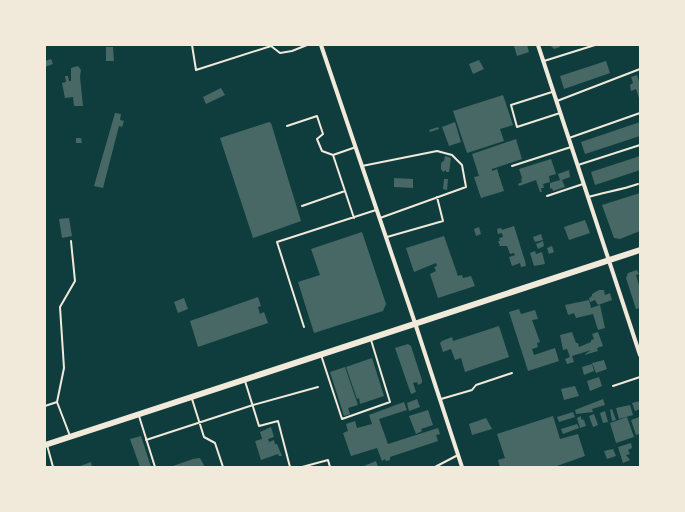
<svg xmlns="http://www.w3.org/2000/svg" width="685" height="512" viewBox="0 0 685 512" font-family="Lato,sans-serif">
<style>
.building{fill:#486865}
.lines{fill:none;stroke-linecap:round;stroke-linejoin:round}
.service{stroke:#f1e9da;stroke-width:2}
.minor{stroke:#f1e9da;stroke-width:4}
.primary{stroke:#f1e9da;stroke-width:6}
</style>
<rect width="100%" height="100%" fill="#0f3d3e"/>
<path class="building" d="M516 45H527L529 52 517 56 514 46Z
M550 45H559L560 47 554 49Z
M106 47H113L114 61H106Z
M51 59 53 64 45 67V61Z
M479 60 484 69 473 74 469 64Z
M606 61 610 73 564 89 560 76Z
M78 66 81 70 80 77 83 106H74L73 97 65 98 62 83 66 82 65 76H68L69 81H71V68Z
M637 75 640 85V101L636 89 631 91 630 85 633 83 631 77Z
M221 88 225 95 206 104 203 97Z
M503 95 513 125 500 129 504 141 467 153 453 111Z
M115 113 121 114 120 120 124 121 122 127 119 126 103 188 94 186Z
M269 122 271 123 301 221 253 238 220 138Z
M455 122 461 142 449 146 442 127Z
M640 122V136L585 154 581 142Z
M438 127 439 129 430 132 429 130Z
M76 138H81L82 143H76Z
M516 139 522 159 492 169V171L497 169 504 191 481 198 474 177 479 176 472 154Z
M445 156 451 158 449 172H446V170L443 172 441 169V164L442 162 444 161Z
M640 156V170L595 185 591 172Z
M551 159 556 174 549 176 550 182 543 184 544 188H541L542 192H540L536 180 519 186 518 184 522 182 521 179 522 178 519 169Z
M569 170 570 177 562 180 565 187 553 191 552 188 550 189V183L560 180 558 174Z
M394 178 413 179V188L394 187Z
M444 179H448L447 190 443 189Z
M640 193V231L620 239 614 238 602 205Z
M69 218 72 236 62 238 59 219Z
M585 220 590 233 569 240 564 227Z
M514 226 525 261 526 266 521 267 520 263 512 266 509 257 515 255 514 253 510 254 507 246H500L498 241H500L499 238 503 237 502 233 498 234 497 229 501 228 502 230Z
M479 227 481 234 476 236 474 229Z
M362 232 386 304 383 311 314 333 298 282 320 275 311 249Z
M541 234 543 240 535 242 533 237Z
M444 236 458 276 462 275 463 278 471 276 475 286 438 298 430 274 436 271 434 267 437 266 436 263 414 272 406 248Z
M543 241 544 246 538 249 536 244Z
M552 246 554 252 549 254 547 248Z
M535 251 536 254 542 252 545 264 534 266 530 253Z
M637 270 639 274 636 275 640 289V308L636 309 626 278 628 273Z
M599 290H604L605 295 610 293 612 300 598 305 595 300 590 302 589 298 592 296V294Z
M258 297 261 306 258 307 260 314 264 312 268 323 198 347 190 321Z
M184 298 188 309 178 313 174 302Z
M589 300 591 308 600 305 605 328 598 330 593 314 576 318 574 313 568 315 565 305Z
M519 309 521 314 535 310 538 319 532 320 540 342 537 343 538 347 532 349 534 355 555 348 559 361 528 371 509 312Z
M499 326 509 357 465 372 461 358 455 360 451 349 443 352 440 343 442 341 452 337 453 341Z
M572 332 576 343H578L579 347 591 342V340L594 339 592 334 598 332 603 346 597 348 598 351 584 355 591 350 572 356 574 362 567 364 565 359 570 357 567 349 563 350 560 335Z
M408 344 411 346 422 380V383L418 385 417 382 413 383 416 392 411 394 395 348Z
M372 358 384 396 360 404 359 398 357 399 346 367Z
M604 360 607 369 596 373 592 363Z
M592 364 594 371 584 375 582 367Z
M345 367 358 405 348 408 350 414 344 416 330 372Z
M599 377 602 386 590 391 587 381Z
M575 386 579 396 564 400 561 389Z
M417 399 420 407 409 411 407 403Z
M603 399 605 405 592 409 593 412 576 414 575 410Z
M640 401V409L635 411 632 403Z
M404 402 407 410 379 419 388 444 438 428 440 434 436 435 438 441 390 457V460L386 461 385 459 382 461 377 448 351 456 343 433 348 431 346 424 355 421 357 428 372 424 369 415Z
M630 405 633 415 619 419 616 408Z
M612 409 616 420 612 421 610 410Z
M428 410 433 425 421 429 422 431 416 434 409 416Z
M605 411 608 422 603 423 600 413Z
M573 412 575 417 559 422 557 417Z
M594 414 598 425 593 427 589 416Z
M553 416 560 439 578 434 585 456 554 467H500L498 460 505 458 497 434Z
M581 416V419L584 420 586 426 580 428 577 418Z
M627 417 634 437 616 443 610 423Z
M639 417 640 434 636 435 631 420Z
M486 418 492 429 472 435 469 424Z
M577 424 579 428 563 434 561 429Z
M271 427 274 437 268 439 269 442 274 440 275 444H277L282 456H279L278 454 261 460 255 441 262 439 260 432Z
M141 436 151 467H140L130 439Z
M631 443 632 448 628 450 630 454 626 455 630 460 623 463 618 447Z
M613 449 616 456 607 459 604 451Z
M200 458 205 467H170L193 459Z
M376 461 378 467H364V466Z
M91 462 92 467H77Z"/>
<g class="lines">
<path class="service" d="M192 45 196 70 271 46 280 53 292 51 307 45
M639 45 640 46
M544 61 595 45
M552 92 511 105 517 127 560 113
M557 101 640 69
M287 126 317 116 323 134 317 139 322 151 333 155 354 218
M569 138 640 113
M333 155 356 147
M578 165 640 145
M362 166 437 151 452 155 462 165 466 187 380 218
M512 166 571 147
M547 196 583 184
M588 197C605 192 621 190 638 184
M302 206 345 191
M387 237 443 221 437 197
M304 327 277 242 376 210
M321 355 342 419 390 402 371 340
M245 381 259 426 278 421 290 467
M613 386 640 377
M192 399 204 437 215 443 223 467
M441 399 472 390 476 385 512 373
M57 402 64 368 60 307 75 281 71 241
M45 406 57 402 70 436
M139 416 155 467
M146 440 253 405 318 387
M47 445 53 467
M302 467 328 460 330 467
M435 467 458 455"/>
<path class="minor" d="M321 45 415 323 462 467
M538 45 640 355"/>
<path class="primary" d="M45 445 640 250"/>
</g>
<rect width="685" height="512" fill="none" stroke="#f1e9da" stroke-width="92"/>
</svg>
